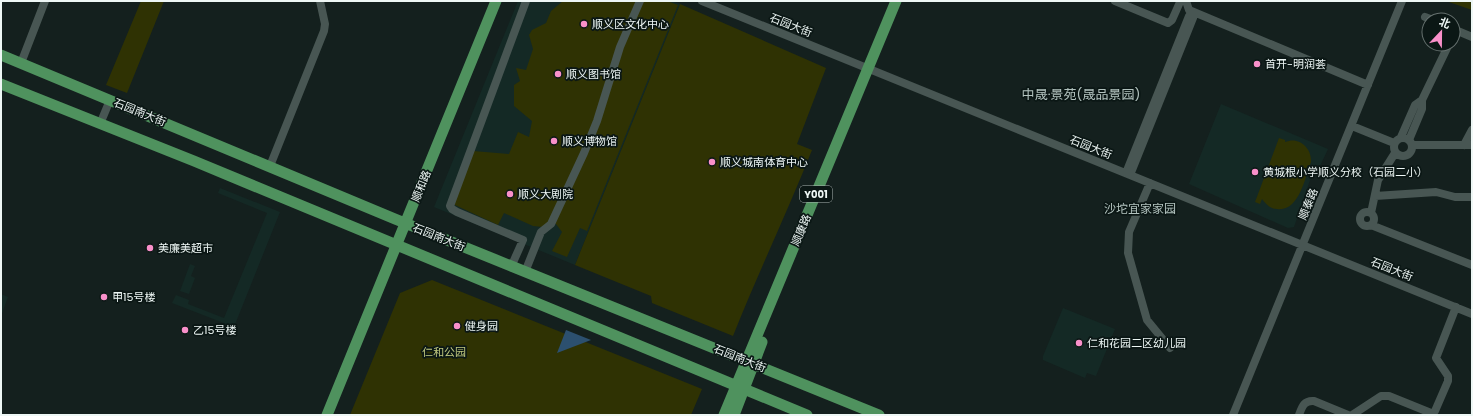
<svg xmlns="http://www.w3.org/2000/svg" width="1473" height="416" viewBox="0 0 1473 416" font-family="Poppins,'Noto Sans SC',sans-serif">
<style>
.built{fill:#142925}
.green{fill:#2f3203}
.water{fill:#2c506f}
.lines{fill:none;stroke-linecap:round;stroke-linejoin:round}
.minor{stroke:#485653;stroke-width:8}
.major{stroke:#4f925e;stroke-width:11}
.poi-dot{fill:#f990ca;stroke:#0b1715;stroke-width:1.5}
.labels{text-anchor:middle;stroke-width:3.5;stroke-linejoin:round;paint-order:stroke}
.shield{fill:#0b1715;stroke:#aab4b2;stroke-width:1}
.shield-label{font-size:10px;font-weight:bold;fill:#eef7f5}
.poi-label{font-size:11px;fill:#eef7f5;stroke:#0b1715;text-anchor:start}
.street-label{font-size:11px;fill:#eef7f5;stroke:#0b1715}
.park-label{font-size:11px;fill:#c1c97f;stroke:#0b1715}
.neighbourhood-label{font-size:12px;fill:#b3c3bf;stroke:#0b1715}
.quarter-label{font-size:13px;fill:#b3c3bf;stroke:#0b1715}
</style>
<rect width="100%" height="100%" fill="#14201e"/>
<path class="built" d="M518 1H671L680 4 575 265 434 207Z
M1221 104 1328 149 1321 164 1310 180 1294 227 1288 228 1189 184Z
M220 188 280 212 234 327 172 303 176 295 189 300 188 304 224 318 267 213 218 193Z
M190 264 195 266 191 276 195 278 189 294 180 291Z
M1 294 8 297 1 316Z
M1063 308 1115 329 1096 376 1087 373 1085 378 1043 360V356Z"/>
<path class="green" d="M141 1H164L127 93 106 85Z
M563 1H667L678 5 587 231 580 228 567 257 552 251 562 232 556 224 548 223 543 227 533 226 504 213 498 225 455 205 454 201 473 151 509 154 518 132 529 137 532 121 514 106V85L520 81 516 68 526 70 533 49 529 35 532 30 546 23 551 11Z
M1446 1H1472V10Z
M680 4 826 68 797 144 812 150C787 213 758 273 733 336L652 303 651 296 575 265Z
M1279 138 1285 140V142C1299 136 1312 148 1311 162 1305 178 1299 212 1277 209 1270 209 1266 204 1262 199L1260 204 1255 202Z
M432 280 702 389 691 415H350L400 293Z"/>
<path class="water" d="M566 330 591 340 557 353Z"/>
<g class="lines">
<path class="minor" d="M702 1 1472 314
M1115 1 1168 23 1172 20 1180 2
M1186 1 1189 10 1368 85
M1425 17 1433 20
M1453 29 1472 37
M21 63 45 1
M1422 100 1449 44
M100 124 110 100
M1352 126 1394 143
M1401 137 1415 105 1422 100V109L1409 140
M1394 147a9 9 0 1 1 18 0a9 9 0 1 1-18 0Z
M1412 145H1472
M1464 145 1472 130
M270 166 324 31 325 24 320 1
M1126 173 1189 16 1193 18 1130 175
M1150 183 1129 232 1128 253 1147 320 1170 348
M1375 196 1436 192 1455 197H1472
M1360 219a7 7 0 1 1 14 0a7 7 0 1 1-14 0Z
M1371 213 1378 180 1395 153
M1371 225 1472 265
M511 267 523 240 457 212 452 209 450 206 526 1
M525 272 541 232 551 224 584 153 597 121 620 47 640 1
M1233 415 1402 1
M1299 415C1302 407 1304 400 1314 401L1348 415
M1352 415 1381 396H1389L1431 413 1435 411 1448 381V376L1436 358 1456 307"/>
<path class="major" d="M1 55 395 219 879 415
M1 84 194 161 807 415
M327 415 496 1
M724 415 896 1
M734 415 762 342"/>
</g>
<g class="poi-dot">
<circle cx="584" cy="24" r="4"/>
<circle cx="1257" cy="64" r="4"/>
<circle cx="558" cy="74" r="4"/>
<circle cx="554" cy="141" r="4"/>
<circle cx="712" cy="162" r="4"/>
<circle cx="1255" cy="172" r="4"/>
<circle cx="510" cy="194" r="4"/>
<circle cx="150" cy="248" r="4"/>
<circle cx="104" cy="297" r="4"/>
<circle cx="457" cy="326" r="4"/>
<circle cx="185" cy="330" r="4"/>
<circle cx="1079" cy="343" r="4"/>
</g>
<g class="labels">
<rect class="shield" x="800" y="186" width="32" height="16" rx="3"/>
<g class="shield-label">
<text x="816" y="198">Y001</text>
</g>
<g class="poi-label">
<text x="592" y="28">顺义区文化中心</text>
<text x="1265" y="68">首开-明润荟</text>
<text x="566" y="78">顺义图书馆</text>
<text x="562" y="145">顺义博物馆</text>
<text x="720" y="166">顺义城南体育中心</text>
<text x="1263" y="176">黄城根小学顺义分校（石园二小）</text>
<text x="518" y="198">顺义大剧院</text>
<text x="158" y="252">美廉美超市</text>
<text x="112" y="301">甲15号楼</text>
<text x="465" y="330">健身园</text>
<text x="193" y="334">乙15号楼</text>
<text x="1087" y="347">仁和花园二区幼儿园</text>
</g>
<g class="street-label">
<text transform="translate(791 25) rotate(22)" y="4">石园大街</text>
<text transform="translate(140 112) rotate(22)" y="4">石园南大街</text>
<text transform="translate(1091 147) rotate(22)" y="4">石园大街</text>
<text transform="translate(421 186) rotate(-68)" y="4">顺和路</text>
<text transform="translate(1308 204) rotate(-68)" y="4">顺泰路</text>
<text transform="translate(801 230) rotate(-67)" y="4">顺康路</text>
<text transform="translate(439 237) rotate(22)" y="4">石园南大街</text>
<text transform="translate(1392 269) rotate(22)" y="4">石园大街</text>
<text transform="translate(740 358) rotate(22)" y="4">石园南大街</text>
</g>
<g class="park-label">
<text x="444" y="356">仁和公园</text>
</g>
<g class="neighbourhood-label">
<text x="1140" y="213">沙坨宜家家园</text>
</g>
<g class="quarter-label">
<text x="1081" y="99">中晟·景苑(晟品景园)</text>
</g>
</g>
<rect width="1473" height="416" fill="none" stroke="#eef7f5" stroke-width="4"/>
<g transform="translate(1441 32) rotate(22)"><circle r="19" fill="#0b1715" stroke="#66716f"/>
<path d="M0-3L7 15L0 10L-7 15Z" fill="#f990ca"/>
<text y="-6" font-size="11" font-weight="bold" text-anchor="middle" fill="#eef7f5">北</text>
</g>
</svg>
